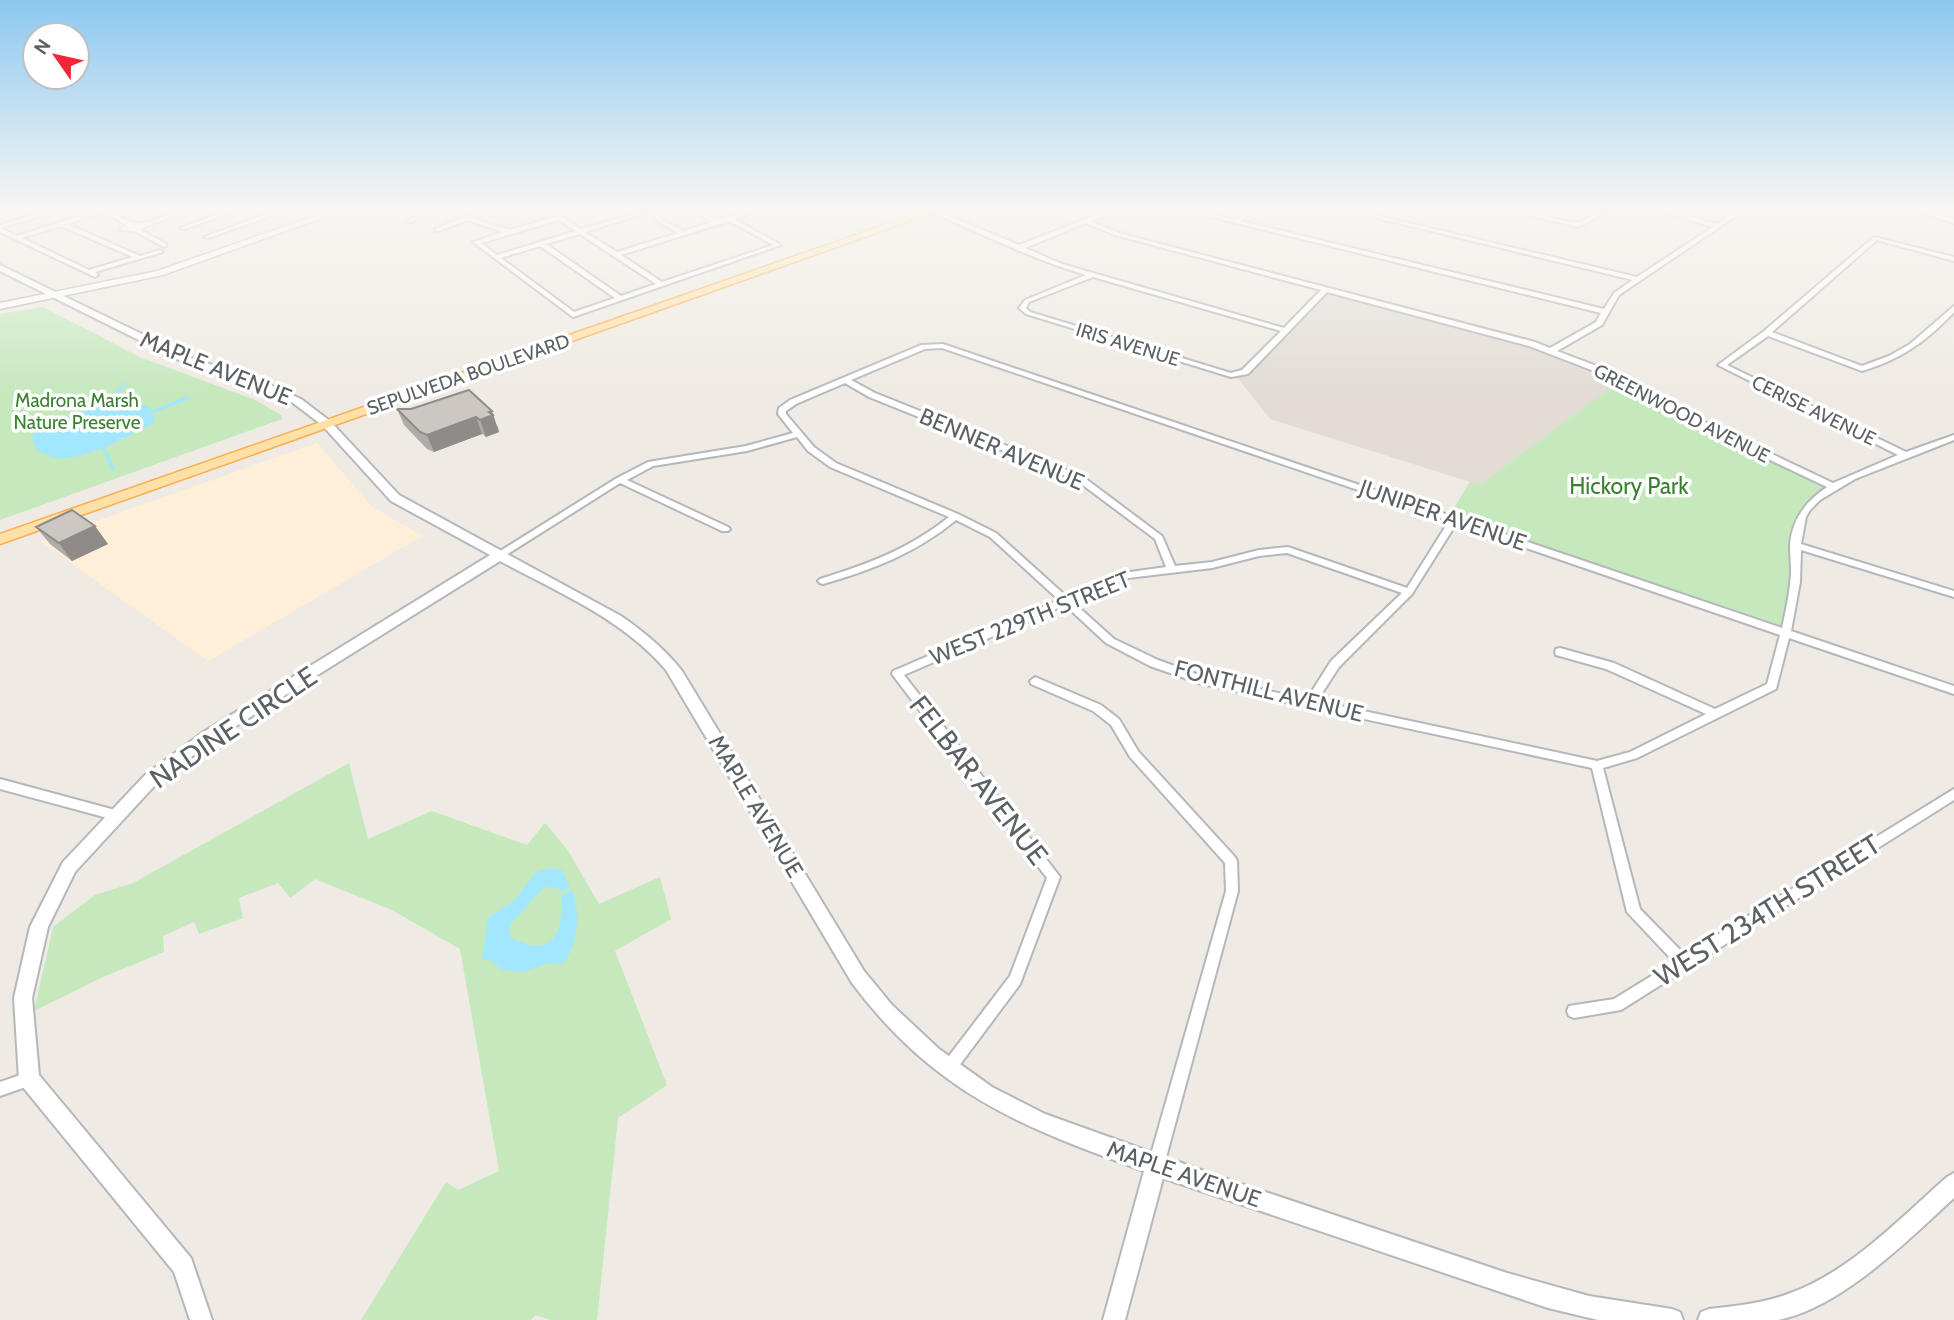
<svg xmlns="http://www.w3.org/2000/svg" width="1954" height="1320" viewBox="0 0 1954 1320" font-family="Cabin,sans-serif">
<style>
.commercial{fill:#ffefd8}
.education{fill:#e1dbd4}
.green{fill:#c5e8bd}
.water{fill:#a3e7ff}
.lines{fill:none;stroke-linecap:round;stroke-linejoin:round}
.stream-far1{stroke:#a3e7ff;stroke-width:2.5}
.stream{stroke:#a3e7ff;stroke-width:3.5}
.minor-casing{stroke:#b4b7bb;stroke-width:4}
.tertiary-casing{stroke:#b4b7bb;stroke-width:4}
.secondary-casing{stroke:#b2b8bc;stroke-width:3}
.primary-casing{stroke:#faac50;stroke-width:3}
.minor{fill:#fff;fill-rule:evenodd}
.tertiary{fill:#fff;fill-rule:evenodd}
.secondary{fill:#fff;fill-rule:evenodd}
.primary{fill:#ffe1a8;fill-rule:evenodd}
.wall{fill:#afaba7}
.shaded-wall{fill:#8f8b88}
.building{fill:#ccc7c2;stroke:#8f8b88;stroke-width:2}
.labels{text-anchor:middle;stroke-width:7;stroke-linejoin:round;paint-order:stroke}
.far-street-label{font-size:19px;fill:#5b6165;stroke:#fff}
.far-park-label{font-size:19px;fill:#39812e;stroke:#fff}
.street-label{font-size:23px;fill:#5b6165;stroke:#fff}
.park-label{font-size:23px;fill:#39812e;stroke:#fff}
.near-street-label{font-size:28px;fill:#5b6165;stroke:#fff}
</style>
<rect width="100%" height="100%" fill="#efeae3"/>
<path class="commercial" d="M317 443 372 507 422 536 208 661 40 541Z"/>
<path class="education" d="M1327 290 1513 339 1622 379 1480 485 1270 419 1236 376Z"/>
<path class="green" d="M43 307 140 357 255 400 281 415 282 419 0 520V314Z
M1622 379 1652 398 1829 486 1814 497 1798 519 1783 629 1449 516 1470 482 1480 485Z
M349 763 368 839 432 811 527 845 545 823 567 849 599 904 660 877 671 919 615 951 667 1085 618 1118 597 1320H551L535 1315 531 1320H361L446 1182 458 1190 499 1171 460 949 392 910 315 879 290 898 278 883 239 898 243 918 199 934 194 922 163 936 164 952 103 977 34 1011 53 927 95 895 133 883Z"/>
<path class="water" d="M122 402 149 406 155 422C133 435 84 461 57 458 51 458 43 452 37 450L31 435 87 410Z
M551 868 562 870 570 887 562 892 557 888 544 887 509 926 510 937C550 959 564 937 561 896L572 890C581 909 578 947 563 963L546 964 523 972 502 970 490 960H482L488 918 515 900 536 872Z"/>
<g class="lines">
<path class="stream-far1" d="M120 390 125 383"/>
<path class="stream" d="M107 405 121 388
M152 412 187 398
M103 447 113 469"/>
<defs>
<path id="minor" d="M0 210H10L0 214Z
M51 210H60L1 228 17 236 99 210C115 210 125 224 141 223 156 223 171 210 189 210L147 226 141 230 166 244V246L164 247 136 232 121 230V228L126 225 104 212 67 224 140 256 160 250 163 252 95 272 98 275 95 277 0 232V225ZM61 226 133 257 89 270 22 238Z
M230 210H238L185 229 180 228Z
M278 210H286L209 238 204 237Z
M381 210H389L386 212Z
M431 210H439L411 222 406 221Z
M442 210H450L467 216 482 210H490L473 218 509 230 555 217 545 210H552L581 229 646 211V213L585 232 617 252 678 233 659 222 651 212 652 211H656L663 220 683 231 712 222 691 210H698L717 220 750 210H759L734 219 781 245 573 317 473 242 503 232 468 220 439 231H435V229L462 218ZM559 220 576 231 497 255 481 243ZM729 221 773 245 662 282 621 255ZM580 234 656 284 621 296 546 244ZM540 246 615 298 574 312 501 258Z
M931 210H935L1019 245 1109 210H1117L1091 221 1119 233 1535 342 1550 348 1596 322 1601 313 1184 210H1194L1236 220 1248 210H1254L1241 221 1604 309 1614 293 1633 280 1344 210H1354L1637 277 1713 227 1657 210H1666L1717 224 1738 210H1745L1619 295 1602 325 1557 351 1626 377 1677 409 1833 483 1898 455 1718 365 1764 331 1874 237 1954 257V261L1877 240 1772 332 1862 366 1889 356 1910 344 1954 306V312C1926 342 1901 359 1862 371L1768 336 1727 365 1906 452 1954 435V440L1855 479 1820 500 1810 510 1806 517 1801 544 1954 591V597L1801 550 1800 582 1791 631 1954 686V694L1789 638 1776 689 1637 758 1603 768 1640 909 1685 955 1954 789V800L1621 1010 1574 1018 1569 1016 1567 1011 1569 1006 1614 999 1674 962 1627 912 1592 768 1202 684 1150 666 1106 643 1065 605 904 675 1060 877 1020 984 953 1074 948 1076 943 1074 941 1069 943 1064 1010 976 1047 878 892 674 893 671 1059 600 990 537 956 520C916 553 872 570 823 584L820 583 818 581 820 579C868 564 909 549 949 517L830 467 808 451 797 437 747 451 653 466 627 480 728 527 730 529 728 531H722L620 483 503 557H497L495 555 497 553 617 478 648 462 746 446 793 433 778 414 779 408 790 400 921 345 943 344 1782 628C1786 610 1790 591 1791 573 1791 564 1790 554 1790 545 1792 519 1806 501 1827 487L1671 413 1620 381 1529 346 1327 292 1248 374 1231 377 1026 314 1019 308 1025 300 1086 275C1032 259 982 234 931 212ZM1086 223 1115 235 1321 290 1284 328 1062 264 1025 248ZM1093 277 1281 331 1242 370 1231 373 1030 312 1026 308 1029 302ZM942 348 1449 521 1407 588 1288 547 1259 550 1212 562 1175 566 1162 536 1082 476 875 393 851 380 925 349ZM845 383 869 397 1076 480 1155 539 1166 567 1123 573 1067 597 996 533 958 514 836 463 814 447 786 414V411L796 404ZM1456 524 1780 635 1767 684 1715 709 1614 663 1560 648 1556 649 1555 652 1556 655 1606 669 1706 714 1630 752 1597 761 1317 701 1339 667 1412 594ZM1287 553 1402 593 1331 661 1307 699 1207 678 1158 660 1114 639 1073 602 1128 578 1212 568 1259 556Z
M1504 210C1528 209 1551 220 1575 222 1587 223 1597 210 1610 210L1579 227Z
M1912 210H1921L1954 219V223Z
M1035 677 1101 705 1119 719 1138 751 1235 857 1237 861 1238 891 1164 1165 1162 1171 1156 1173 1150 1171 1148 1165 1226 891 1225 863 1130 757 1111 725 1093 711 1031 684 1030 681Z
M0 779 115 810 119 812 121 815 119 818 115 820 0 789Z
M29 1072 34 1074 36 1079 34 1084 0 1096V1082Z"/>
<path id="tertiary" d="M0 265 191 358 259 380 301 399 330 421 399 495 621 616C644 632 665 649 682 671L864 971 892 1005 939 1049 992 1087 1045 1114 1212 1174 1507 1273 1589 1296 1672 1309 1680 1312 1683 1320H1598L1548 1308 1163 1178 1125 1320H1103L1144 1171C1019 1126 935 1093 852 983L666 670C623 619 557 592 500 561L212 741 157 783 75 872 48 927 32 998 39 1075 191 1258 212 1320H190L174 1272 22 1086 19 1079 14 998 30 927 63 862 145 775 202 733 490 555 391 501 322 425 293 403 251 384 183 362 0 271Z
M1954 1173V1198C1908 1240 1841 1308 1778 1320 1756 1320 1721 1320 1698 1320L1701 1312 1709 1309C1736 1306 1763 1303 1788 1294 1850 1272 1899 1219 1947 1177Z"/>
<path id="secondary" d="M332 210H344L163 275 0 309V303L157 271Z"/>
<path id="primary" d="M927 210H941L0 544V534Z"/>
</defs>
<use href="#minor" class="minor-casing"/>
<use href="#tertiary" class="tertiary-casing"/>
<use href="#secondary" class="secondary-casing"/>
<use href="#primary" class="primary-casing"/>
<use href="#minor" class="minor"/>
<use href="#tertiary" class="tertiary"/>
<use href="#secondary" class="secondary"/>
<use href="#primary" class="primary"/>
</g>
<path class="wall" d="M469 390 498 427 499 432 486 437 482 434 434 452 427 449 404 425 397 409H411Z
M36 527 108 544 72 561 50 544Z"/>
<path class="shaded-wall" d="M492 411 499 432 486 437 480 420 489 412Z
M476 417 482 434 434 452 427 435Z
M95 526 108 544 72 561 59 543Z"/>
<path class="building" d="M469 390 492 411 489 412 493 415 480 420 476 417 427 435 420 432 397 409H411Z
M72 510 95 526 59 543 36 527Z"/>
<linearGradient id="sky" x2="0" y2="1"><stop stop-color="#8cc8f1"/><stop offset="0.53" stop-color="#f8f6f2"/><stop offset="1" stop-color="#f8f6f2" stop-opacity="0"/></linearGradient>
<rect width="1954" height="395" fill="url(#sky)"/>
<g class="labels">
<g class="far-street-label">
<text transform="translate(1128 344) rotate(17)" y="7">IRIS AVENUE</text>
<text transform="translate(468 374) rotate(-19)" y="7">SEPULVEDA BOULEVARD</text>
<text transform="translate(1814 410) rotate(26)" y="7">CERISE AVENUE</text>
<text transform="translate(1682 413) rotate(27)" y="7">GREENWOOD AVENUE</text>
</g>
<g class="far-park-label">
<text x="77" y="407">Madrona Marsh<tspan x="77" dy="22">Nature Preserve</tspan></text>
</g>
<g class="street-label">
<text transform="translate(216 368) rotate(22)" y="8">MAPLE AVENUE</text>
<text transform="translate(1002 449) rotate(23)" y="8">BENNER AVENUE</text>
<text transform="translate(1443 515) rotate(19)" y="8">JUNIPER AVENUE</text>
<text transform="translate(1030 618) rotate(-22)" y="8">WEST 229TH STREET</text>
<text transform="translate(1269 691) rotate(14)" y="8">FONTHILL AVENUE</text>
<text transform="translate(756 806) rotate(59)" y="8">MAPLE AVENUE</text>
<text transform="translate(1184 1174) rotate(19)" y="8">MAPLE AVENUE</text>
</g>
<g class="park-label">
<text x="1629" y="494">Hickory Park</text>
</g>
<g class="near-street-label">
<text transform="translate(233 727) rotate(-34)" y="10">NADINE CIRCLE</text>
<text transform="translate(979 780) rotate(52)" y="10">FELBAR AVENUE</text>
<text transform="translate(1767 910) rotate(-32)" y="10">WEST 234TH STREET</text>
</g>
</g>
<g transform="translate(56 56) rotate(304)"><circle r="33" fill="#ffffff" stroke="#bdc0c1" stroke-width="2"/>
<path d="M0-5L12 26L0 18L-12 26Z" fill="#f42439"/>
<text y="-10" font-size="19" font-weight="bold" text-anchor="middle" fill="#5b6165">N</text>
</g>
</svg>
